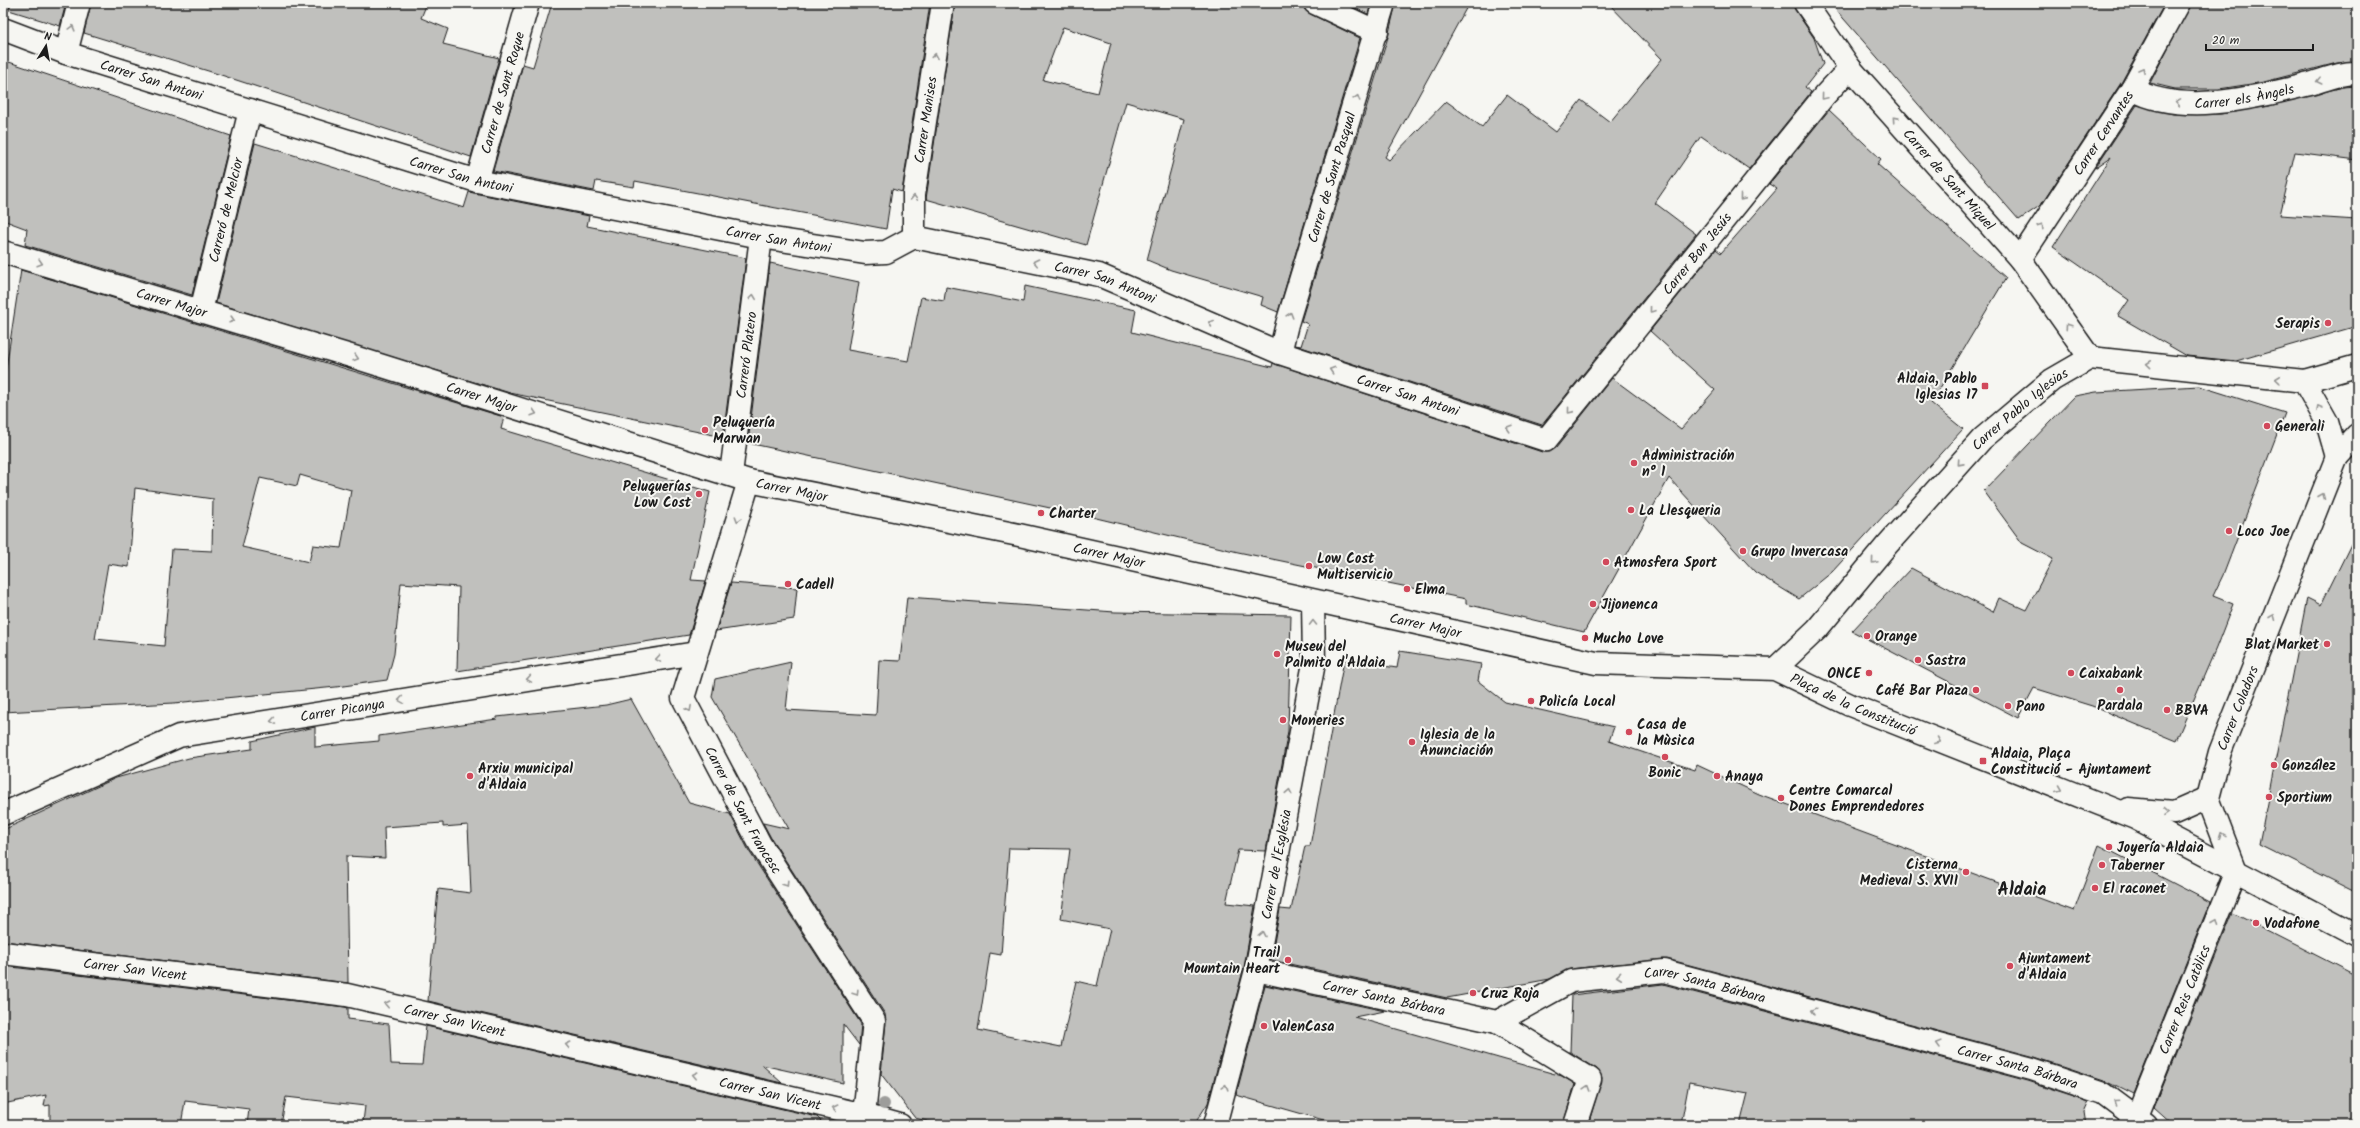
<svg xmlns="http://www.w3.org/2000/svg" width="2360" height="1128" viewBox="0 0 2360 1128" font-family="Kalam,sans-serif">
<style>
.building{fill:#c0c0bd;stroke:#1c1c1c;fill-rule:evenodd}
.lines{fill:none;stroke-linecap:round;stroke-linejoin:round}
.minor-casing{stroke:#1c1c1c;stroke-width:25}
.minor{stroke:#f6f6f2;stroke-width:22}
.tree{fill:#9d9d9b}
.oneway{stroke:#949492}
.poi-dot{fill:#d1495b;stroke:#f6f6f2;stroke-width:1.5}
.labels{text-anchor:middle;stroke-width:4;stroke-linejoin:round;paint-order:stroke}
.street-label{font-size:14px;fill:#1c1c1c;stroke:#f6f6f2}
.poi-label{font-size:14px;font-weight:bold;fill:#1c1c1c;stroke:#f6f6f2;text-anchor:start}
.district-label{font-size:18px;font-weight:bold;fill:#1c1c1c;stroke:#f6f6f2}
</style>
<rect width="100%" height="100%" fill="#f6f6f2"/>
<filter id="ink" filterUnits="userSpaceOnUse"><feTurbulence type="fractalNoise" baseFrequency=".025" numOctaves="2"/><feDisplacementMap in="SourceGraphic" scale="8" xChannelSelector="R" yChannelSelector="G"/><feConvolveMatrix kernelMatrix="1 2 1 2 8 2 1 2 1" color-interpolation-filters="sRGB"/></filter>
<g filter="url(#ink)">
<path class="building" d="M10 3H66L60 26 9 10Z
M91 3H427L421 18 448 29 443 44 499 58 471 157 218 74 84 33Z
M552 3H930L902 192 892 189 886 229 635 181 634 187 596 181 594 191 493 171 523 64 533 67Z
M955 3H1303L1305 10 1310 14 1360 38 1278 312 1261 305 1263 297 1171 270 1147 260 1184 119 1126 102 1086 245 926 199ZM1063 27 1111 43 1098 93 1043 80Z
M1344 3H1371L1368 14Z
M1396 3H1469L1385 157 1389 160 1446 101 1482 127 1507 95 1556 132 1581 100 1610 122 1662 59 1608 3H1793L1795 10 1814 38 1823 64 1805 87 1811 92 1749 169 1701 136 1655 203 1696 234 1542 425 1295 345 1301 346 1308 324 1301 321 1388 37Z
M1830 3H2165L2121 83 2041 205 2019 220Z
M2191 3H2357V61L2337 63 2264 82 2219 89H2175L2150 83Z
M3 60 231 136 192 295 25 245 27 229 3 220Z
M2357 86V160L2295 152 2280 215 2357 220V326L2236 361 2187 356 2118 316 2129 300 2053 247 2111 157 2095 168 2137 105 2173 114H2221L2269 106 2343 87Z
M1829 110 1881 159 1877 164 2006 278 1931 403 1963 429 1832 572 1799 599 1755 572 1669 478 1584 632 1466 604V599L1238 552 1092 517 748 443 770 263 859 282 848 350 908 361 921 297 944 301 946 287 1023 302 1025 286 1136 310 1132 332 1272 367 1273 363 1542 452H1550L1556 448 1612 378 1681 429 1715 390 1650 331 1716 249 1721 253 1777 189 1769 184Z
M255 143 464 208 469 192 589 216 587 226 746 258 723 437 510 393 216 303Z
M21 270 504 417 501 429 710 492 691 580 706 581 689 635 457 671 459 587 401 583 394 654 387 680 336 687 174 703 3 712V388ZM300 475 351 490 341 548 313 545 309 562 242 547 260 478 297 486ZM135 488 213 499 212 551 172 549 164 646 95 639 108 564 129 567Z
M2199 386 2285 413 2224 573 2213 596 2233 604 2216 648 2176 741 2092 706 2034 688 2018 718 1852 631 1911 568 1993 612 1999 598 2026 610 2053 559 2022 543 1984 491 2075 396 2096 392Z
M2357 532V893L2259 844 2307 598 2321 605Z
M731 583 797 588 794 619 716 631Z
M907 597 1115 612 1291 615 1288 731 1266 851 1238 850 1226 903 1255 906 1244 967 1208 1103 1194 1125H943L915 1118 881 1074 886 1022 885 1014 771 838 763 823 789 829 712 697 715 679 791 662 786 710 876 715 879 660 900 661ZM1009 848 1070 849 1061 919 1110 929 1097 986 1076 981 1061 1047 978 1030 990 953 1001 955Z
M1400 651 1481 664 1478 681 1505 702 1614 727 1609 741 1695 770 1697 765 1759 794 2074 911 2099 845 2210 902 2133 1094 2107 1081 2035 1057 1667 959 1570 969 1550 979 1447 998 1271 960 1280 909 1291 910 1305 846H1310L1344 660 1397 668Z
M631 699 689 803 730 814 749 851 861 1024 859 1045 843 1024V1083L762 1065 782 1083 428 1001 438 889 471 893 468 825 443 827V823L384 827 385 858 346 856 348 983 3 941V830L116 778 189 758 252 749V741L315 727V747L379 741V736L497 719V717L606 705Z
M2233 913 2357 976V1125H2173L2154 1108Z
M3 966 345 1007 348 1008V1019L389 1024 391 1064 422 1065 426 1026 817 1117 825 1125H386L363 1122 365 1106 286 1097 281 1125H247L249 1109 185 1101 181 1125H50V1105L44 1106 46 1095 3 1104Z
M1663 984 2028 1081 2089 1101 2084 1112 2086 1125H1740L1748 1093 1689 1082 1681 1125H1588L1602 1078 1597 1069 1570 1052 1572 995Z
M1265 985 1385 1011 1354 1017 1562 1076 1575 1084 1563 1125H1341L1236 1095Z"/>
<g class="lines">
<defs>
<g id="minor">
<path d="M1315 3 1377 32"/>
<path id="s1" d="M1805 3 1850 68 2020 259 2090 358"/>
<path id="s2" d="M3 29 66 53 477 181 761 237 865 253 886 252 914 237 1099 275 1280 353 1546 440 1824 96 1850 68"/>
<path d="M66 53 79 3"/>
<path id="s3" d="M2132 89C2183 117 2256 97 2310 84 2324 80 2343 72 2357 73"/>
<path id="s4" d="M477 181 528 3"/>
<path id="s5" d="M914 237V194L943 3"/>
<path id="s6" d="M3 252 354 357 749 481 1019 535 1596 663 1775 669 1850 705 2135 818 2357 935"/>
<path id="s7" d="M2020 259 2132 89 2179 3"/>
<path id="s8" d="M201 311 250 110"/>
<path id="s9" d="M1280 353 1287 324 1384 3"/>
<path d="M2304 381 2327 422 2337 457"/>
<path id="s10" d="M731 474 761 237"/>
<path id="s11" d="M749 481 683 698 760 844 874 1021 863 1125"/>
<path id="s12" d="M1775 669 1817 629 1887 545 1982 439 2052 380 2090 358 2304 381 2357 366"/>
<path d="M2128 809 2174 813 2208 798"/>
<path id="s13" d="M3 814 179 736 696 653"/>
<path id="s14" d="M2236 871 2208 798 2220 752 2337 457 2357 435"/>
<path id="s15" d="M3 953 347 995 864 1115 900 1125"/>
<path id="s16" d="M1256 970 1497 1022 1571 981 1664 971 2032 1069 2103 1093 2146 1125"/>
<path d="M1497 1022 1590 1079 1575 1125"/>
<path id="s17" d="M1215 1125 1256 970 1314 663 1313 601"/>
<path id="s18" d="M2129 1125 2137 1117 2236 871"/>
</g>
</defs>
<use href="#minor" class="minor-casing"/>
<use href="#minor" class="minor"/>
</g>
<circle class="tree" cx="884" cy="1104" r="6"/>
<defs><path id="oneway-chevron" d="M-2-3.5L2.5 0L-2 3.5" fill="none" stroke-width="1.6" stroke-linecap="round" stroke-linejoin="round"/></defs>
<g class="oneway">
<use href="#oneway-chevron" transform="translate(72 28) rotate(-75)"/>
<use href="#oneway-chevron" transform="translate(935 56) rotate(-81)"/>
<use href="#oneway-chevron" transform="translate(2142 70) rotate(-61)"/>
<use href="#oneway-chevron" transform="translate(2319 81) rotate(166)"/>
<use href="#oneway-chevron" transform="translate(1824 97) rotate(130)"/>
<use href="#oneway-chevron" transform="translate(1357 98) rotate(-73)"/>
<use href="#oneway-chevron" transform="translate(2178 102) rotate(-170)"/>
<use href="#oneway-chevron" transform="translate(1895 119) rotate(-132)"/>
<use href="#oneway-chevron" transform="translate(914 198) rotate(-88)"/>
<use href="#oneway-chevron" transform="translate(1742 198) rotate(129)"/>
<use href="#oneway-chevron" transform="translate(2041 226) rotate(-57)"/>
<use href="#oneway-chevron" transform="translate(1036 262) rotate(-168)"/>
<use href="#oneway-chevron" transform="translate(40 263) rotate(17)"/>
<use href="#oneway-chevron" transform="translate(753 297) rotate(-83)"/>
<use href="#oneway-chevron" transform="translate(1652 310) rotate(129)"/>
<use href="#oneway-chevron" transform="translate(1290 315) rotate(-73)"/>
<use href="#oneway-chevron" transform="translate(232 320) rotate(17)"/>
<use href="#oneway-chevron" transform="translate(1211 323) rotate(-157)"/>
<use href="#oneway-chevron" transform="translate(2068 326) rotate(-124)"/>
<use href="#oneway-chevron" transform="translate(356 358) rotate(17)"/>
<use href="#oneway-chevron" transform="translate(2149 364) rotate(-174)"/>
<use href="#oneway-chevron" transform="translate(1332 370) rotate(-162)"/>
<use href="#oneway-chevron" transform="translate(2278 379) rotate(-174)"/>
<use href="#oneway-chevron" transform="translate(2319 408) rotate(-120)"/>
<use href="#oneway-chevron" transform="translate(1570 411) rotate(129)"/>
<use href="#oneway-chevron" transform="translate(534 413) rotate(17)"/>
<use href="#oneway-chevron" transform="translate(1509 428) rotate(-162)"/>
<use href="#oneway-chevron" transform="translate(1960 463) rotate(132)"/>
<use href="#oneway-chevron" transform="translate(2322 496) rotate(-68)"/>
<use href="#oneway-chevron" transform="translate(738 519) rotate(107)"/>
<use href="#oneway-chevron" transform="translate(1874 561) rotate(130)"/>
<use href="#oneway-chevron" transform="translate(2273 617) rotate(-68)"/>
<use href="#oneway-chevron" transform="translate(1313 623) rotate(-91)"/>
<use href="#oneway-chevron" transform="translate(658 659) rotate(171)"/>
<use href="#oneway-chevron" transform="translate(529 679) rotate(171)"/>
<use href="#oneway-chevron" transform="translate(401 700) rotate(171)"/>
<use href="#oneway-chevron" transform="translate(689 709) rotate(62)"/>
<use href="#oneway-chevron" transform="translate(273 721) rotate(171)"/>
<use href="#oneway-chevron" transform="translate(1938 741) rotate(22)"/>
<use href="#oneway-chevron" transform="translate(2059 789) rotate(22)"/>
<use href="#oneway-chevron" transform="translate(1289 792) rotate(-79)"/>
<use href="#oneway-chevron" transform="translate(2166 812) rotate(1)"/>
<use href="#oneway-chevron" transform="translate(2222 835) rotate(-111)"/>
<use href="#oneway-chevron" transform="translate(786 884) rotate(57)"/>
<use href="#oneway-chevron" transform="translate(2215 922) rotate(-68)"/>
<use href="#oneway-chevron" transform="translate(1262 934) rotate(-79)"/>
<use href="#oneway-chevron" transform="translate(1619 976) rotate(174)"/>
<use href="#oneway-chevron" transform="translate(856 993) rotate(57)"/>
<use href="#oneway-chevron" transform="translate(387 1004) rotate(-167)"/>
<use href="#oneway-chevron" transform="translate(1813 1011) rotate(-165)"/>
<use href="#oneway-chevron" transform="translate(1939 1044) rotate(-165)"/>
<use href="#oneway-chevron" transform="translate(568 1045) rotate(-167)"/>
<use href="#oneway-chevron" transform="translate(695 1075) rotate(-167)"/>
<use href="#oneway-chevron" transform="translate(1225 1087) rotate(-75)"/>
<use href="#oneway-chevron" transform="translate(1587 1088) rotate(-72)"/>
<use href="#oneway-chevron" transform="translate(2115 1102) rotate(-145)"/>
<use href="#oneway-chevron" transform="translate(835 1108) rotate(-167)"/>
</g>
</g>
<g class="poi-dot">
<circle cx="2328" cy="323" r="4"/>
<rect x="1981" y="382" width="8" height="8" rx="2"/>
<circle cx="2267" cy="426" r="4"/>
<circle cx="705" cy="430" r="4"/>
<circle cx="1634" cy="463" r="4"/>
<circle cx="699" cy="494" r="4"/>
<circle cx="1631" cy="510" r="4"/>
<circle cx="1041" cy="513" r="4"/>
<circle cx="2229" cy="531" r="4"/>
<circle cx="1743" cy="551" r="4"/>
<circle cx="1606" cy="562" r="4"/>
<circle cx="1309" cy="566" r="4"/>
<circle cx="788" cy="584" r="4"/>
<circle cx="1407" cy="589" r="4"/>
<circle cx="1593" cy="604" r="4"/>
<circle cx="1867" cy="636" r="4"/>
<circle cx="1585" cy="638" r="4"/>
<circle cx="2327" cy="644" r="4"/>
<circle cx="1277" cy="654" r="4"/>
<circle cx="1918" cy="660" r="4"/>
<circle cx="1869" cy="673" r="4"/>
<circle cx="2071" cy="673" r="4"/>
<circle cx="1976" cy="690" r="4"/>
<circle cx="2120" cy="690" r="4"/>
<circle cx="1531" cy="701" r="4"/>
<circle cx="2008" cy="706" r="4"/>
<circle cx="2167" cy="710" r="4"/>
<circle cx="1283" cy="720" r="4"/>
<circle cx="1629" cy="732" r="4"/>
<circle cx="1412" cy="742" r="4"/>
<circle cx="1665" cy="757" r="4"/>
<rect x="1979" y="757" width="8" height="8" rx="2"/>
<circle cx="2274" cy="765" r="4"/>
<circle cx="470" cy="776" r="4"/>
<circle cx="1717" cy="776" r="4"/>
<circle cx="2269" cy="797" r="4"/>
<circle cx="1781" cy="798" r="4"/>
<circle cx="2109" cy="847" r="4"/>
<circle cx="2102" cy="865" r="4"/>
<circle cx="1966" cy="872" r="4"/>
<circle cx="2095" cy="888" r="4"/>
<circle cx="2256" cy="923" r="4"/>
<circle cx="1288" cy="960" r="4"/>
<circle cx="2010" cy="966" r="4"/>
<circle cx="1473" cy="993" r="4"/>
<circle cx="1264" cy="1026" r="4"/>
</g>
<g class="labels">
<g class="street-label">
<text dy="5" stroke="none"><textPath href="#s2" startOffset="157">Carrer San Antoni</textPath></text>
<text dy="5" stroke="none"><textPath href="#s4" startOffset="92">Carrer de Sant Roque</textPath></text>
<text dy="5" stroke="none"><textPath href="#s3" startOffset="115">Carrer els Àngels</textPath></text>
<text dy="5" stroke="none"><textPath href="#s5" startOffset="118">Carrer Manises</textPath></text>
<text dy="5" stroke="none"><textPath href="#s7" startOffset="151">Carrer Cervantes</textPath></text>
<text dy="5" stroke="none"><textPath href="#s2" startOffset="481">Carrer San Antoni</textPath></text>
<text dy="5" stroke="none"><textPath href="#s9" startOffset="183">Carrer de Sant Pasqual</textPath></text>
<text dy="5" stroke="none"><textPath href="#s1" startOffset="228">Carrer de Sant Miquel</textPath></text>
<text dy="5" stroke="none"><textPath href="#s8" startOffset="104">Carreró de Melcior</textPath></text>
<text dy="5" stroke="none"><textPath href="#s2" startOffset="805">Carrer San Antoni</textPath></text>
<text dy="5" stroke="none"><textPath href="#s2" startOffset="1851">Carrer Bon Jesús</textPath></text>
<text dy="5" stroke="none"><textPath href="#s2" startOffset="1142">Carrer San Antoni</textPath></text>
<text dy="5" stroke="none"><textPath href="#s6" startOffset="176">Carrer Major</textPath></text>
<text dy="5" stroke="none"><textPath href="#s10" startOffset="120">Carreró Platero</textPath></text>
<text dy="5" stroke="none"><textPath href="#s2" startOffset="1466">Carrer San Antoni</textPath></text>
<text dy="5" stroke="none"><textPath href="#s6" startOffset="500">Carrer Major</textPath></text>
<text dy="5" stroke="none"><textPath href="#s12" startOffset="358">Carrer Pablo Iglesias</textPath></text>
<text dy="5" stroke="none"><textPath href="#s6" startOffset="824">Carrer Major</textPath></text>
<text dy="5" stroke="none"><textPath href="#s6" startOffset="1148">Carrer Major</textPath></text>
<text dy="5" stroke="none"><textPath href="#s6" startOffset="1472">Carrer Major</textPath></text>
<text dy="5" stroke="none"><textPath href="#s6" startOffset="1912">Plaça de la Constitució</textPath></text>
<text dy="5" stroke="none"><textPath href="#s14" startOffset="173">Carrer Coladors</textPath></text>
<text dy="5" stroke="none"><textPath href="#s13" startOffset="358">Carrer Picanya</textPath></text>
<text dy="5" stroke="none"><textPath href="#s11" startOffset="354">Carrer de Sant Francesc</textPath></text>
<text dy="5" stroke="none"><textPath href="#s17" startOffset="268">Carrer de l'Església</textPath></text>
<text dy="5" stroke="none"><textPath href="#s15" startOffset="133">Carrer San Vicent</textPath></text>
<text dy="5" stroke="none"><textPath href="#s16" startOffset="467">Carrer Santa Bárbara</textPath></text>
<text dy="5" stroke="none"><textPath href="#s16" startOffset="131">Carrer Santa Bárbara</textPath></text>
<text dy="5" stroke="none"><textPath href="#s18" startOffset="138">Carrer Reis Catòlics</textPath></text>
<text dy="5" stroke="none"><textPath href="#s15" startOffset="457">Carrer San Vicent</textPath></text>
<text dy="5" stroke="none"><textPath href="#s16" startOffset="791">Carrer Santa Bárbara</textPath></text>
<text dy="5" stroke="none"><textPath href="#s15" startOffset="781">Carrer San Vicent</textPath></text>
</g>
<g class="poi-label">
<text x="2320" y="328" text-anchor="end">Serapis</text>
<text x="1977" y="383" text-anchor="end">Aldaia, Pablo<tspan x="1977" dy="16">Iglesias 17</tspan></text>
<text x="713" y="427">Peluquería<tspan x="713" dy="16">Marwan</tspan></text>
<text x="2275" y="431">Generali</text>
<text x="1642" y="460">Administración<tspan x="1642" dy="16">n° 1</tspan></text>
<text x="691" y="491" text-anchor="end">Peluquerías<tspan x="691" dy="16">Low Cost</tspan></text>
<text x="1639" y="515">La Llesqueria</text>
<text x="1049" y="518">Charter</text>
<text x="2237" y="536">Loco Joe</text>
<text x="1751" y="556">Grupo Invercasa</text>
<text x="1317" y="563">Low Cost<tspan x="1317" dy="16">Multiservicio</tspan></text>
<text x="1614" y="567">Atmosfera Sport</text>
<text x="796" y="589">Cadell</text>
<text x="1415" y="594">Elma</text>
<text x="1601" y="609">Jijonenca</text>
<text x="1875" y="641">Orange</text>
<text x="1593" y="643">Mucho Love</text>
<text x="2319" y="649" text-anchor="end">Blat Market</text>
<text x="1285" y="651">Museu del<tspan x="1285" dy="16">Palmito d'Aldaia</tspan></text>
<text x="1926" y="665">Sastra</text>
<text x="1861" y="678" text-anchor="end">ONCE</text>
<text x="2079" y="678">Caixabank</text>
<text x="1968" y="695" text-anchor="end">Café Bar Plaza</text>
<text x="1539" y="706">Policía Local</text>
<text x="2120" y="710" text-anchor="middle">Pardala</text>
<text x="2016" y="711">Pano</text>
<text x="2175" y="715">BBVA</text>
<text x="1291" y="725">Moneries</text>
<text x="1637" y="729">Casa de<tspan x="1637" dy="16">la Mùsica</tspan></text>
<text x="1420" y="739">Iglesia de la<tspan x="1420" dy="16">Anunciación</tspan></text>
<text x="1991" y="758">Aldaia, Plaça<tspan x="1991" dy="16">Constitució - Ajuntament</tspan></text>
<text x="2282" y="770">González</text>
<text x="478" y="773">Arxiu municipal<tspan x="478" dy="16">d'Aldaia</tspan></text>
<text x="1665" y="777" text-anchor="middle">Bonic</text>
<text x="1725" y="781">Anaya</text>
<text x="1789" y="795">Centre Comarcal<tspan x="1789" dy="16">Dones Emprendedores</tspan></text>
<text x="2277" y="802">Sportium</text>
<text x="2117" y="852">Joyería Aldaia</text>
<text x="1958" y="869" text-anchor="end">Cisterna<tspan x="1958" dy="16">Medieval S. XVII</tspan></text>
<text x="2110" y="870">Taberner</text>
<text x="2103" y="893">El raconet</text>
<text x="2264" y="928">Vodafone</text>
<text x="1280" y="957" text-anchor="end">Trail<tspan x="1280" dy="16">Mountain Heart</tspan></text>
<text x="2018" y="963">Ajuntament<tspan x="2018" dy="16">d'Aldaia</tspan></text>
<text x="1481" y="998">Cruz Roja</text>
<text x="1272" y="1031">ValenCasa</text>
</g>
<g class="district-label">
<text x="2022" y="895">Aldaia</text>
</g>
</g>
<rect width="2360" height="1128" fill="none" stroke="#f6f6f2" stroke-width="16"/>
<rect x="8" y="8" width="2344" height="1112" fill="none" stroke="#1c1c1c" stroke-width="1.5" filter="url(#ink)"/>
<g transform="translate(46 46) rotate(11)" stroke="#f6f6f2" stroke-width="3" paint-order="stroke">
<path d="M0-3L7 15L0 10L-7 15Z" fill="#1c1c1c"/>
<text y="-6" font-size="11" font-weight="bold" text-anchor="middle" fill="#1c1c1c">N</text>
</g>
<path d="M2206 44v6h107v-6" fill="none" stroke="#1c1c1c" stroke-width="2"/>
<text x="2212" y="44" font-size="12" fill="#1c1c1c" stroke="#f6f6f2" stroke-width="3" paint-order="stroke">20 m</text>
</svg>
